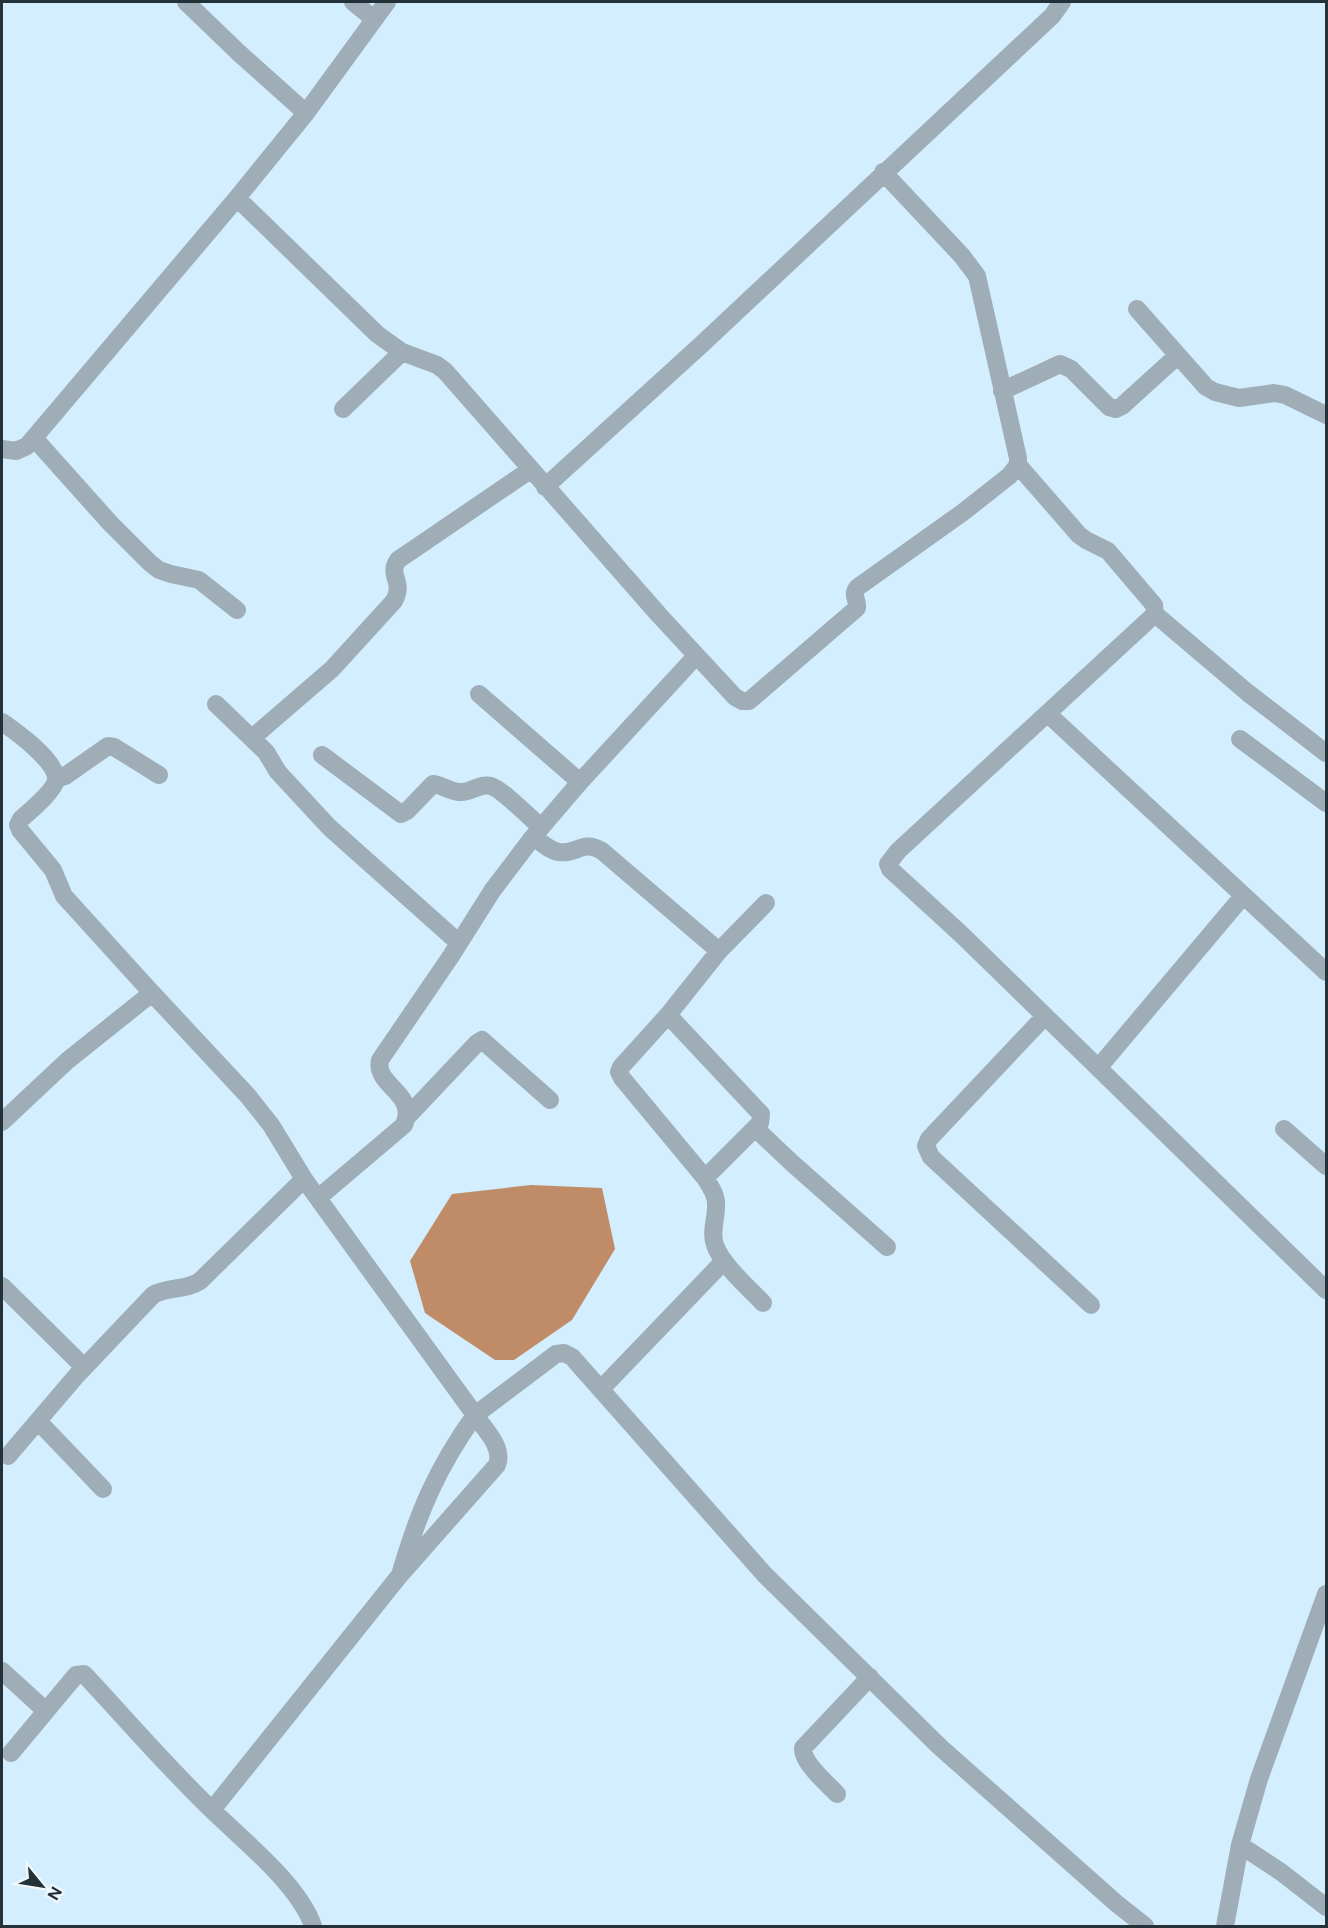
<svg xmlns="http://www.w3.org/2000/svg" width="1328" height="1928" viewBox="0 0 1328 1928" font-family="Figtree,sans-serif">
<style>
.water{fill:#c08c68}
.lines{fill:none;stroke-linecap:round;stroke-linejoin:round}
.minor{stroke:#9faeb6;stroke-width:18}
</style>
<rect width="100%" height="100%" fill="#d3eefe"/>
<path class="water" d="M531 1185 602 1188 615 1249 572 1320 514 1360H495L425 1313 410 1261 452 1194Z"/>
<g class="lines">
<path class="minor" d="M186 2 239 53 306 113
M353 2 374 19
M237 198 377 334 402 352 437 365 445 371 659 615 735 697 742 701H749L857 608C858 599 851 595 858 587L962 513 1009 476 1018 465V458L977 276 962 256 883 172
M1137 309 1206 387 1215 392 1239 398 1274 393 1285 395 1326 415
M1002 391 1060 364 1071 369 1109 407 1116 409 1122 406 1177 356
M343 409 402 352
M34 438 110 523 150 563 159 570 171 574 199 580 237 610
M2 449 16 451 27 446 237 198 306 113 387 2
M1018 465 1079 535 1086 540 1108 551 1154 605 1155 614 1248 693 1326 753
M545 487 701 345 1052 16 1062 2
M1155 614 898 851 888 864 890 869 962 935 1326 1290
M479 694 580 782
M216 704 266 752 278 772 329 827 459 943
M1048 714 1326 972
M2 722C15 731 58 762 56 780 54 791 30 811 21 819L18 825 20 830 53 870 64 896 152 993
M252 738 332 669 394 601C405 581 387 576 398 560L530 470
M1240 739 1326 803
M322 755 401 814 407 811 433 784C443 785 450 792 460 792 471 793 479 783 491 786 503 790 530 818 541 827
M56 779 65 776 108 746 114 747 159 775
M533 837C541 842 550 851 559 852 577 855 582 839 602 851L719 951
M668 1015 761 1114 760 1123 705 1178
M1045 1016 929 1139 926 1146 931 1157 1091 1305
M1099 1067 1243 896
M407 1117 477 1043 482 1040 550 1100
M2 1122 67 1061 152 993 248 1096 271 1125 304 1179 475 1415 556 1354 564 1353 572 1357 765 1575 940 1747 1116 1903 1145 1926
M755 1128 792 1163 887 1247
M1284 1129 1326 1166
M318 1198 404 1125C418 1093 374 1086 380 1060L451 956 492 891 533 837 580 782 696 656
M2 1286 84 1367
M763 1303C748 1287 722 1265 715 1245 710 1232 717 1217 716 1203 716 1194 710 1186 705 1178L622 1078 619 1072 621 1067 668 1015 719 951 766 903
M601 1389 724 1261
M38 1421 103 1489
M8 1456 77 1375 153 1295C168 1286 185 1291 200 1281L304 1179
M2 1671 46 1711
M11 1753 76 1675 84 1674C126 1719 167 1767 212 1810 244 1841 299 1885 313 1926
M837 1794C827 1783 802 1763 803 1748L870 1677
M212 1810 400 1575 497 1465C504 1447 484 1429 475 1415 437 1468 418 1513 400 1575
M1240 1845 1281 1872 1326 1907
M1225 1926 1240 1845 1259 1779 1326 1594"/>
</g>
<rect width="1328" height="1928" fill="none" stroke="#233138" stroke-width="6"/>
<g transform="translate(42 1886) rotate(120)" stroke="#f1f8fc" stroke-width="4.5" paint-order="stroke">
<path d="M0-4.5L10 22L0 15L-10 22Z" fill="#233138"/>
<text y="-9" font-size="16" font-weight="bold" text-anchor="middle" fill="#233138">N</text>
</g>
</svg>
